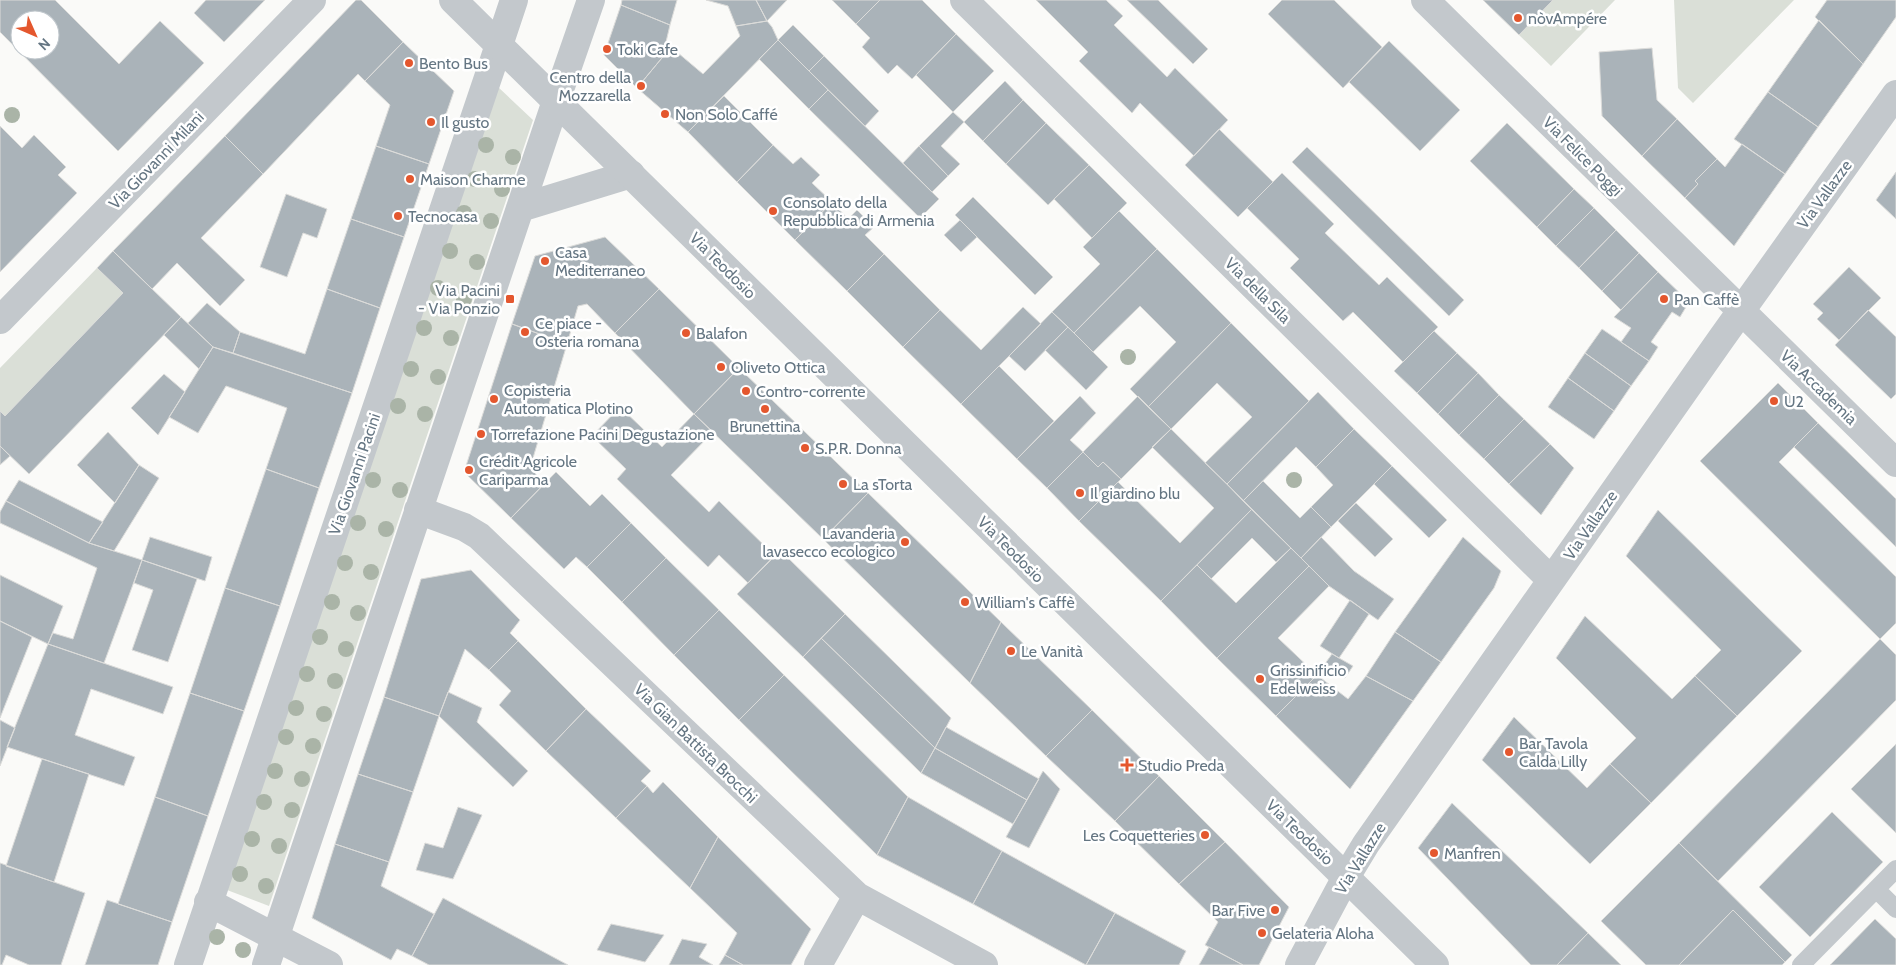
<svg xmlns="http://www.w3.org/2000/svg" width="1896" height="965" viewBox="0 0 1896 965" font-family="Cabin,sans-serif">
<style>
.green{fill:#dadfd7}
.building{fill:#aab3b9;stroke:#dcdcda;fill-rule:evenodd}
.lines{fill:none;stroke-linecap:round;stroke-linejoin:round}
.service{stroke:#c3c8cc;stroke-width:18}
.minor{stroke:#c3c8cc;stroke-width:28}
.tertiary{stroke:#c3c8cc;stroke-width:28}
.tree{fill:#aab4a7}
.poi-dot{fill:#e4572e;stroke:#fff;stroke-width:2}
.labels{text-anchor:middle;stroke-width:5;stroke-linejoin:round;paint-order:stroke}
.poi-label{font-size:16px;fill:#657683;stroke:#fff;text-anchor:start}
.street-label{font-size:16px;fill:#657683;stroke:#fff}
</style>
<rect width="100%" height="100%" fill="#fafaf8"/>
<path class="green" d="M1553 0H1615L1551 66 1519 35Z
M1674 0H1794L1693 103 1678 88Z
M497 86 533 120 269 906 227 890Z
M97 268 123 293 5 416 0 411V368Z"/>
<path class="building" d="M0 0H55L119 64 160 21 204 63 118 151 0 32ZM20 20H50V50H20Z
M206 0H265L224 42 194 13Z
M356 0H361L403 42 365 81 358 74 263 174 225 136Z
M622 0H677L670 25 621 5Z
M706 0H756L767 21 736 26 728 6Z
M756 0H787L767 21Z
M832 0H880L856 24Z
M880 0H922L956 34 912 79 897 65 888 74 862 47 870 38 856 24Z
M1036 0H1106L1123 16 1114 25 1167 77 1175 68 1228 120 1194 156 1140 103 1132 113 1079 61 1088 52Z
M1127 0H1158L1208 49 1193 64Z
M1282 0H1334L1382 47 1343 88 1268 14Z
M1483 0H1553L1519 35Z
M1827 0H1896V17L1863 64 1815 17Z
M621 5 670 25 666 42 671 47 637 88 604 55Z
M1819 20 1863 64 1818 127 1768 92Z
M767 21 772 27 778 40 688 132 637 88 671 47 703 74 740 36 736 26Z
M793 25 824 56 809 71 778 40Z
M956 34 994 71 953 112 916 75Z
M778 40 828 90 809 109 759 59Z
M1389 41 1460 110 1420 151 1349 82Z
M403 42 454 91 429 164 376 146 390 105 365 81Z
M1652 48 1657 100 1677 119 1642 156 1602 116 1599 52Z
M824 56 879 111 865 126 809 71Z
M1005 81 1023 100 983 141 964 122Z
M828 90 939 199 920 218 809 109Z
M1768 92 1818 127 1785 174 1734 139Z
M724 96 773 145 737 182 688 132Z
M1023 100 1046 123 1006 164 983 141Z
M953 112 964 122 941 146 960 164 948 176 919 146Z
M1677 119 1717 159 1695 181 1698 184 1685 198 1642 156Z
M1046 123 1089 165 1048 205 1006 164Z
M1507 123 1574 189 1537 227 1470 161Z
M0 126 22 148 34 135 66 167 58 175 77 193 0 272Z
M1219 129 1273 182 1238 217 1185 165Z
M225 136 263 174 201 238 245 280 220 306 177 263 152 289 113 251Z
M1742 144 1785 174 1734 246 1685 198 1698 184 1695 181 1717 159 1725 167Z
M773 145 793 164 801 157 820 175 812 183 832 202 795 240 737 182Z
M376 146 429 164 404 237 351 219Z
M919 146 948 176 932 192 903 163Z
M1307 147 1464 300 1449 316 1292 162Z
M1089 165 1127 203 1092 238 1054 199Z
M1896 172V219L1876 200Z
M1282 173 1334 224 1325 233 1379 285 1387 277 1438 327 1403 362 1353 312 1343 321 1290 268 1299 259 1247 208Z
M1574 189 1594 208 1556 246 1537 227Z
M286 194 327 209 317 238 303 233 287 277 260 267Z
M973 197 1053 277 1035 295 955 215Z
M832 202 848 219 857 210 874 227 865 235 884 254 847 291 795 240Z
M1594 208 1616 230 1579 268 1556 246Z
M1119 211 1157 249 1074 333 1052 312 1100 264 1083 247Z
M351 219 404 237 380 308 327 289Z
M960 220 977 237 961 252 944 235Z
M1616 230 1639 253 1602 291 1579 268Z
M605 237 659 289 615 333 587 304 578 306 567 344 512 324 535 256Z
M1157 249 1231 323 1148 407 1130 389 1176 342 1140 306 1093 352 1074 333Z
M113 251 181 317 29 474 0 446V411L5 416 123 293 97 268Z
M1639 253 1658 272 1621 310 1602 291Z
M884 254 940 310 903 347 847 291Z
M1849 267 1881 298 1839 340 1817 319 1823 313 1813 304Z
M1658 272 1689 302 1680 317 1672 312 1651 342 1658 347 1649 361 1621 342 1631 328 1614 317Z
M327 289 380 308 352 393 233 353 240 332 305 354Z
M659 289 739 368 694 414 615 333Z
M207 303 240 332 233 353 213 347 188 323Z
M1023 307 1041 324 961 404 903 347 940 310 981 350Z
M1868 310 1896 337V394L1891 399 1835 345Z
M1052 312 1068 327 1025 371 1009 356Z
M181 317 213 347 199 369 164 335Z
M1231 323 1309 401 1227 484 1205 463 1252 417 1217 383 1171 429 1148 407Z
M512 324 567 344 530 468 545 483 511 518 464 472Z
M1068 327 1108 367 1086 390 1045 350Z
M1602 329 1649 361 1631 386 1585 353Z
M1434 331 1457 353 1417 393 1394 371Z
M213 347 352 393 319 488 266 469 287 408 226 386 198 433 169 417Z
M1457 353 1478 373 1438 414 1417 393Z
M1585 353 1631 386 1614 411 1568 378Z
M999 366 1054 421 1017 459 961 404Z
M739 368 868 493 823 539 694 414Z
M1478 373 1499 395 1459 435 1438 414Z
M164 374 185 392 158 435 131 408Z
M1568 378 1614 411 1594 439 1548 407Z
M1778 383 1818 423 1779 462 1896 577V623L1880 639 1700 461Z
M1318 392 1354 429 1316 467 1296 447 1243 501 1227 484Z
M1499 395 1524 419 1484 459 1459 435Z
M1080 396 1096 413 1070 440 1083 452 1047 488 1017 459Z
M1138 396 1171 429 1121 479 1103 462 1098 467 1083 452Z
M620 407 662 447 694 414 713 432 671 475 709 512 719 501 775 556 748 583 719 555 708 567 617 479 626 469 592 436Z
M1524 419 1550 444 1509 484 1484 459Z
M1818 423 1896 499V547L1794 447Z
M1171 429 1252 509 1161 601 1079 521 1118 482 1180 543 1214 508 1152 447Z
M1354 429 1392 466 1331 527 1311 507 1333 485 1316 467Z
M108 432 139 465 115 503 77 465Z
M1550 444 1574 468 1541 515 1509 484Z
M0 446 10 456 0 465Z
M1083 452 1098 467 1103 462 1121 479 1079 521 1047 488Z
M139 465 159 478 114 551 89 543Z
M1392 466 1447 520 1429 538 1374 484Z
M266 469 319 488 280 606 225 588Z
M556 472 590 506 602 494 631 523 587 567 576 557 564 569 511 518Z
M19 480 103 522 89 543 6 501Z
M1263 481 1300 518 1311 507 1331 527 1301 558 1243 501Z
M868 493 1001 622 970 683 823 539Z
M6 501 89 543 142 560 104 663 48 644 53 633 73 639 97 568 0 523V512Z
M1356 503 1393 539 1375 557 1338 521Z
M1252 509 1291 548 1276 562 1252 538 1211 579 1197 565Z
M1658 510 1802 651 1737 716 1695 676 1721 650 1626 556Z
M631 523 666 558 622 602 587 567Z
M150 537 212 557 205 581 142 560Z
M1321 537 1354 571 1394 599 1378 620 1329 586 1301 558Z
M1463 537 1501 571 1494 588 1441 662 1395 632Z
M1291 548 1309 566 1217 658 1161 601 1197 565 1236 603Z
M780 550 845 614 803 657 737 594Z
M666 558 719 610 674 655 622 602Z
M142 560 197 579 168 662 132 650 153 590 134 583Z
M1309 566 1329 586 1278 638 1317 675 1276 716 1217 658Z
M471 570 520 620 510 633 518 641 489 670 465 649 439 716 384 697 421 579Z
M0 575 63 606 48 644 0 621Z
M225 588 280 606 244 711 190 693Z
M1350 600 1369 614 1339 658 1320 646Z
M719 610 784 675 739 720 674 655Z
M845 614 951 718 935 748 821 638Z
M1585 616 1672 699 1695 676 1737 716 1651 803 1610 764 1636 738 1556 658Z
M0 621 32 637 0 718Z
M1001 622 1092 710 1046 756 970 683Z
M1395 632 1441 662 1413 701 1366 676Z
M821 638 935 748 921 773 803 657Z
M1880 639 1896 655V700L1718 881 1679 843Z
M518 641 586 709 546 751 499 705 511 691 489 670Z
M48 644 173 687 163 714 91 689 75 735 135 757 124 786 7 747Z
M1332 654 1353 666 1345 678 1324 665Z
M784 675 908 797 877 855 739 720Z
M1317 675 1348 699 1366 676 1413 701 1350 789 1276 716Z
M448 692 482 708 477 722 528 771 513 787 439 716Z
M190 693 244 711 208 816 155 797Z
M384 697 439 716 413 792 358 774Z
M586 709 651 771 641 781 647 786 616 818 546 751Z
M1092 710 1159 776 1115 821 1046 756Z
M1514 717 1587 788 1610 764 1651 803 1590 864 1482 760Z
M0 720 15 728 0 766Z
M946 727 1039 779 1027 800 935 748Z
M1896 744V833L1851 789Z
M935 748 1027 800 1013 824 921 773Z
M42 759 89 774 54 882 6 866Z
M1043 771 1060 789 1029 848 1006 837Z
M358 774 413 792 389 862 335 844Z
M1159 776 1225 842 1179 884 1115 821Z
M663 782 718 837 690 888 616 818 647 786 653 793Z
M155 797 208 816 172 922 118 904Z
M908 797 1002 851 973 904 877 855Z
M1452 803 1588 933 1557 965H1531L1418 848Z
M458 807 482 815 453 879 416 870 425 843 443 848Z
M1832 812 1883 862 1810 937 1759 887Z
M718 837 811 929 791 965H743L725 955 737 933 690 888Z
M1225 842 1289 907 1259 965H1243L1205 945 1218 922 1179 884Z
M1679 843 1792 955 1785 962 1733 910 1679 965H1646L1601 921Z
M335 844 389 862 381 886 434 914 412 956 397 949 391 960 312 918Z
M1002 851 1115 913 1086 965 973 904Z
M0 863 85 893 61 965H29L6 955 2 965H0Z
M443 898 568 965H429L412 956Z
M107 900 172 922 158 965H85Z
M1733 910 1785 962 1782 965H1679Z
M1115 913 1186 951 1179 965H1086Z
M1875 919 1896 939V965H1830Z
M611 924 664 935 645 962 597 950Z
M1588 933 1621 965H1557Z
M682 939 707 944 699 957 713 965H669Z
M1209 947 1243 965H1199Z
M725 955 743 965H719Z"/>
<g class="lines">
<path class="service" d="M1876 889 1896 909
M1801 965 1896 869"/>
<path class="minor" d="M964 0 1551 580
M1425 0 1896 463
M520 208 631 174
M0 320 312 0
M418 510 464 527 479 536 857 896 984 965
M208 902 329 965
M188 965 499 45
M266 965 556 101
M818 965 857 896
M1299 965 1346 877 1366 844 1721 339 1896 94"/>
<path class="tertiary" d="M453 0 1435 965
M499 45 514 0
M556 101 591 0"/>
</g>
<g class="tree">
<circle cx="12" cy="115" r="8"/>
<circle cx="486" cy="145" r="8"/>
<circle cx="513" cy="157" r="8"/>
<circle cx="475" cy="179" r="8"/>
<circle cx="502" cy="189" r="8"/>
<circle cx="464" cy="213" r="8"/>
<circle cx="491" cy="221" r="8"/>
<circle cx="450" cy="251" r="8"/>
<circle cx="477" cy="262" r="8"/>
<circle cx="438" cy="288" r="8"/>
<circle cx="464" cy="299" r="8"/>
<circle cx="424" cy="328" r="8"/>
<circle cx="451" cy="338" r="8"/>
<circle cx="1128" cy="357" r="8"/>
<circle cx="411" cy="369" r="8"/>
<circle cx="438" cy="377" r="8"/>
<circle cx="398" cy="406" r="8"/>
<circle cx="425" cy="414" r="8"/>
<circle cx="373" cy="480" r="8"/>
<circle cx="1294" cy="480" r="8"/>
<circle cx="400" cy="490" r="8"/>
<circle cx="358" cy="523" r="8"/>
<circle cx="386" cy="529" r="8"/>
<circle cx="345" cy="563" r="8"/>
<circle cx="371" cy="572" r="8"/>
<circle cx="332" cy="602" r="8"/>
<circle cx="358" cy="613" r="8"/>
<circle cx="320" cy="637" r="8"/>
<circle cx="346" cy="649" r="8"/>
<circle cx="307" cy="674" r="8"/>
<circle cx="335" cy="681" r="8"/>
<circle cx="296" cy="708" r="8"/>
<circle cx="324" cy="714" r="8"/>
<circle cx="286" cy="737" r="8"/>
<circle cx="313" cy="746" r="8"/>
<circle cx="275" cy="771" r="8"/>
<circle cx="302" cy="779" r="8"/>
<circle cx="264" cy="802" r="8"/>
<circle cx="292" cy="810" r="8"/>
<circle cx="252" cy="839" r="8"/>
<circle cx="279" cy="846" r="8"/>
<circle cx="240" cy="874" r="8"/>
<circle cx="266" cy="886" r="8"/>
<circle cx="217" cy="937" r="8"/>
<circle cx="243" cy="950" r="8"/>
</g>
<g class="poi-dot">
<circle cx="1518" cy="18" r="5"/>
<circle cx="607" cy="49" r="5"/>
<circle cx="409" cy="63" r="5"/>
<circle cx="641" cy="86" r="5"/>
<circle cx="665" cy="114" r="5"/>
<circle cx="431" cy="122" r="5"/>
<circle cx="410" cy="179" r="5"/>
<circle cx="773" cy="211" r="5"/>
<circle cx="398" cy="216" r="5"/>
<circle cx="545" cy="261" r="5"/>
<rect x="505" y="294" width="10" height="10" rx="2.5"/>
<circle cx="1664" cy="299" r="5"/>
<circle cx="525" cy="332" r="5"/>
<circle cx="686" cy="333" r="5"/>
<circle cx="721" cy="367" r="5"/>
<circle cx="746" cy="391" r="5"/>
<circle cx="494" cy="399" r="5"/>
<circle cx="1774" cy="401" r="5"/>
<circle cx="765" cy="409" r="5"/>
<circle cx="481" cy="434" r="5"/>
<circle cx="805" cy="448" r="5"/>
<circle cx="469" cy="470" r="5"/>
<circle cx="843" cy="484" r="5"/>
<circle cx="1080" cy="493" r="5"/>
<circle cx="905" cy="542" r="5"/>
<circle cx="965" cy="602" r="5"/>
<circle cx="1011" cy="651" r="5"/>
<circle cx="1260" cy="679" r="5"/>
<circle cx="1509" cy="752" r="5"/>
<path d="M1124.5 757.5h5v5h5v5h-5v5h-5v-5h-5v-5h5z"/>
<circle cx="1205" cy="835" r="5"/>
<circle cx="1434" cy="853" r="5"/>
<circle cx="1275" cy="910" r="5"/>
<circle cx="1262" cy="933" r="5"/>
</g>
<g class="labels">
<g class="poi-label">
<text x="1528" y="24">nòvAmpére</text>
<text x="617" y="55">Toki Cafe</text>
<text x="419" y="69">Bento Bus</text>
<text x="631" y="83" text-anchor="end">Centro della<tspan x="631" dy="18">Mozzarella</tspan></text>
<text x="675" y="120">Non Solo Caffé</text>
<text x="441" y="128">Il gusto</text>
<text x="420" y="185">Maison Charme</text>
<text x="783" y="208">Consolato della<tspan x="783" dy="18">Repubblica di Armenia</tspan></text>
<text x="408" y="222">Tecnocasa</text>
<text x="555" y="258">Casa<tspan x="555" dy="18">Mediterraneo</tspan></text>
<text x="500" y="296" text-anchor="end">Via Pacini<tspan x="500" dy="18">- Via Ponzio</tspan></text>
<text x="1674" y="305">Pan Caffè</text>
<text x="535" y="329">Ce piace -<tspan x="535" dy="18">Osteria romana</tspan></text>
<text x="696" y="339">Balafon</text>
<text x="731" y="373">Oliveto Ottica</text>
<text x="504" y="396">Copisteria<tspan x="504" dy="18">Automatica Plotino</tspan></text>
<text x="756" y="397">Contro-corrente</text>
<text x="1784" y="407">U2</text>
<text x="765" y="432" text-anchor="middle">Brunettina</text>
<text x="491" y="440">Torrefazione Pacini Degustazione</text>
<text x="815" y="454">S.P.R. Donna</text>
<text x="479" y="467">Crédit Agricole<tspan x="479" dy="18">Cariparma</tspan></text>
<text x="853" y="490">La sTorta</text>
<text x="1090" y="499">Il giardino blu</text>
<text x="895" y="539" text-anchor="end">Lavanderia<tspan x="895" dy="18">lavasecco ecologico</tspan></text>
<text x="975" y="608">William's Caffè</text>
<text x="1021" y="657">Le Vanità</text>
<text x="1270" y="676">Grissinificio<tspan x="1270" dy="18">Edelweiss</tspan></text>
<text x="1519" y="749">Bar Tavola<tspan x="1519" dy="18">Calda Lilly</tspan></text>
<text x="1138" y="771">Studio Preda</text>
<text x="1195" y="841" text-anchor="end">Les Coquetteries</text>
<text x="1444" y="859">Manfren</text>
<text x="1265" y="916" text-anchor="end">Bar Five</text>
<text x="1272" y="939">Gelateria Aloha</text>
</g>
<g class="street-label">
<text transform="translate(1583 156) rotate(45)" y="6">Via Felice Poggi</text>
<text transform="translate(156 160) rotate(-46)" y="6">Via Giovanni Milani</text>
<text transform="translate(1824 194) rotate(-54)" y="6">Via Vallazze</text>
<text transform="translate(723 265) rotate(45)" y="6">Via Teodosio</text>
<text transform="translate(1258 290) rotate(45)" y="6">Via della Sila</text>
<text transform="translate(1819 387) rotate(44)" y="6">Via Accademia</text>
<text transform="translate(354 474) rotate(-71)" y="6">Via Giovanni Pacini</text>
<text transform="translate(1590 525) rotate(-55)" y="6">Via Vallazze</text>
<text transform="translate(1011 549) rotate(45)" y="6">Via Teodosio</text>
<text transform="translate(696 743) rotate(44)" y="6">Via Gian Battista Brocchi</text>
<text transform="translate(1300 832) rotate(44)" y="6">Via Teodosio</text>
<text transform="translate(1360 858) rotate(-58)" y="6">Via Vallazze</text>
</g>
</g>
<g transform="translate(35 35) rotate(135)"><circle r="24" fill="#ffffff" stroke="#c1c8cd"/>
<path d="M0-4L9 19L0 12L-9 19Z" fill="#e4572e"/>
<text y="-8" font-size="14" font-weight="bold" text-anchor="middle" fill="#657683">N</text>
</g>
</svg>
